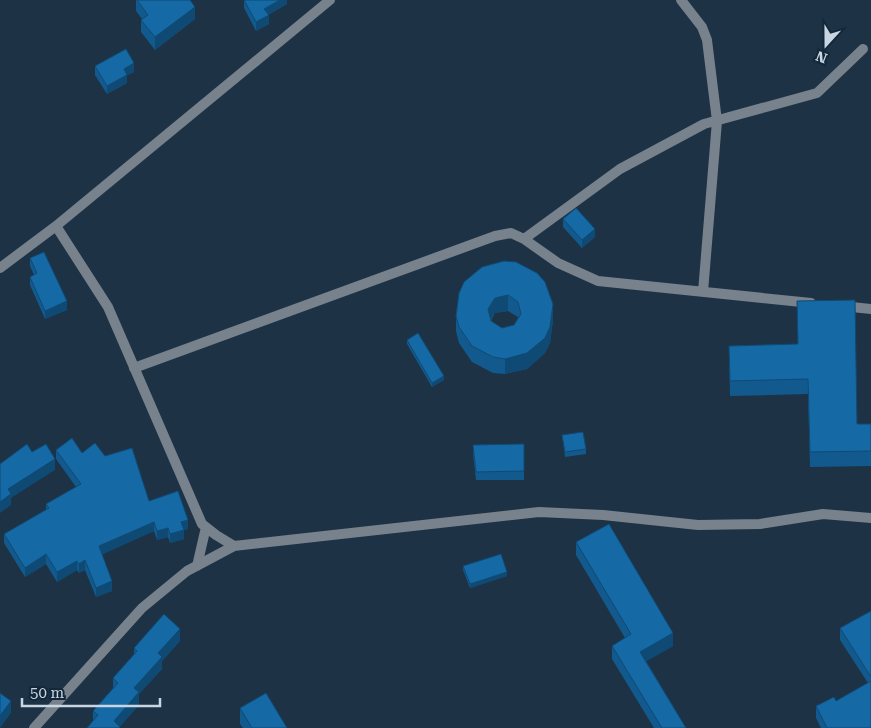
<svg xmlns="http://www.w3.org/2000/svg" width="871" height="728" viewBox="0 0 871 728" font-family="'Roboto Serif',serif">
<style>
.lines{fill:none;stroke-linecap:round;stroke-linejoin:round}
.service{stroke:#77828c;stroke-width:10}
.minor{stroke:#77828c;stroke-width:10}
.wall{fill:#125a8e;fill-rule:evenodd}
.shaded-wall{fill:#0f4a74}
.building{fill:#1569a5;stroke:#0f4a74;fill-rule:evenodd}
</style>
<rect width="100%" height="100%" fill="#1d3245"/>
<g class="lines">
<path class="service" d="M681 0 702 27 707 40 717 121 703 292
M524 239 620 169 704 124 817 93 863 49
M842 306 871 309
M134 368 495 236 511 233 524 239 558 263 598 281 811 303"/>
<path class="minor" d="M56 226 108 307 202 524 216 535 234 546
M0 268 56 226 330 0
M197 566 206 527
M34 728 142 608 187 571 234 546 539 512 603 515 698 525 760 524 823 514 871 518"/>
</g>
<path class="wall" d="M136 0H190L195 19 155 50 141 32V20L142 19 136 11Z
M244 0H287V4L268 15 269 24 256 31 244 8Z
M95 66 134 72 127 75V83L107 94 95 75Z
M563 219 595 237 582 248 563 227Z
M30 258 67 310 45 319 30 285V277L34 275 30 266Z
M504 261 553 320 550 343 545 353 527 369 505 374 493 373 472 362 459 343 456 331V316ZM508 311 518 317 514 325 502 328 491 321 495 313Z
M407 340 444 380 432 387 407 344Z
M797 344 857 424H871V466L810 467 808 394 730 396 729 346Z
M562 435 586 449V454L565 457Z
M524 444V480H476L473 453V445Z
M56 450 105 456 149 501 188 529 184 530V539L170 543 168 537 157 540 154 531 102 554 112 591 96 597 85 570 79 573 77 570 57 582 46 564 25 577 4 543V534L46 510V504L76 487 56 459Z
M576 542 673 646 646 661 686 728H654L612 659V646L625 638 576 555Z
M463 566 507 576 470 588 463 570Z
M871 611V728H821L816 718V706L836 701 868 683 840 640V628Z
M180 641 162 661V669L139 694V705L120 726V728L93 721V711L113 688V678L134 655V648Z
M240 708 287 728H243L240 724Z"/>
<path class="shaded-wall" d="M280 0H287V4L264 17V9Z
M195 7V19L155 50V37Z
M269 15V24L256 31V22Z
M134 63V72L127 75V83L107 94V86L124 69Z
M595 229V237L582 248V240Z
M508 295V311L495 313 488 324V309L495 298Z
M67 301V310L45 319V311Z
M553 304V320L550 343 545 353 527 369 505 374V359Z
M444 376V380L432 387V383Z
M55 459V470L11 498V505L0 513V502L8 489Z
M188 520V529L184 530V539L170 543V534L181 522Z
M154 522V531L99 556V546Z
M168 528V537L157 540V531Z
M46 554V564L25 577V568Z
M85 560V570L79 573V564Z
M77 561V570L57 582V572Z
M507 572V576L470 588V584Z
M112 581V591L96 597V588Z
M180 629V641L162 661V669L139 694V705L119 728 114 721 134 688 158 653Z
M673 633V646L640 665V652Z
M11 701V713L0 728V716Z"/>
<path class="building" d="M137 0H190L195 7 155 37 141 20 148 15Z
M244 0H280L264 9 269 15 256 22Z
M126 49 134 63 124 69 127 75 107 86 95 66Z
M576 208 595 229 582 240 563 219Z
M44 252 67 301 45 311 30 277 37 273 30 258Z
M504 261 516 262 537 273 545 282 553 304 550 327 545 338 527 353 505 359 493 357 472 346 459 327 456 316 459 293 464 282 482 267ZM508 295 518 302 521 314 514 325 502 328 491 321 488 309 495 298Z
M855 300 857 424H871V451L810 452 808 379 730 381 729 346 798 344 797 301Z
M418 333 444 376 432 383 407 340Z
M583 432 586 449 565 452 562 435Z
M72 438 82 453 95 443 105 456 132 448 149 501 178 491 188 520 181 522 184 530 170 534 168 528 157 531 154 522 99 546 112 581 96 588 85 560 79 564 77 561 57 572 46 554 25 568 4 534 49 508 46 504 81 484 56 450Z
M27 444 32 452 46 444 55 459 8 489 11 494 0 502V464Z
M524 444V471L476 472 473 445Z
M609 524 673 633 640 652 686 728H662L612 646 631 634 576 542Z
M501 554 507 572 470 584 463 566Z
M871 611V677L840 628Z
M164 614 180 629 158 653 162 657 134 688 139 692 114 721 120 727 119 728H87L98 715 93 711 118 683 113 678 137 651 134 648Z
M871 681V728H827L816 706 834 697 836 701Z
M0 693 11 701 0 716Z
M266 693 287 728H252L240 708Z"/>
<g transform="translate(826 45) rotate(201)" stroke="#13283a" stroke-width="4" paint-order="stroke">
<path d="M0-4L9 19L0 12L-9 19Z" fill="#c9d6e2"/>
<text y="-8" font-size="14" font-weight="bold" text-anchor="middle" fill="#c9d6e2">N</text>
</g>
<path d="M22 698v8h138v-8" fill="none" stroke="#c9d6e2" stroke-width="2.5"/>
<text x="30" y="698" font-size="15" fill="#c9d6e2" stroke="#13283a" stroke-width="4" paint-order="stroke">50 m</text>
</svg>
